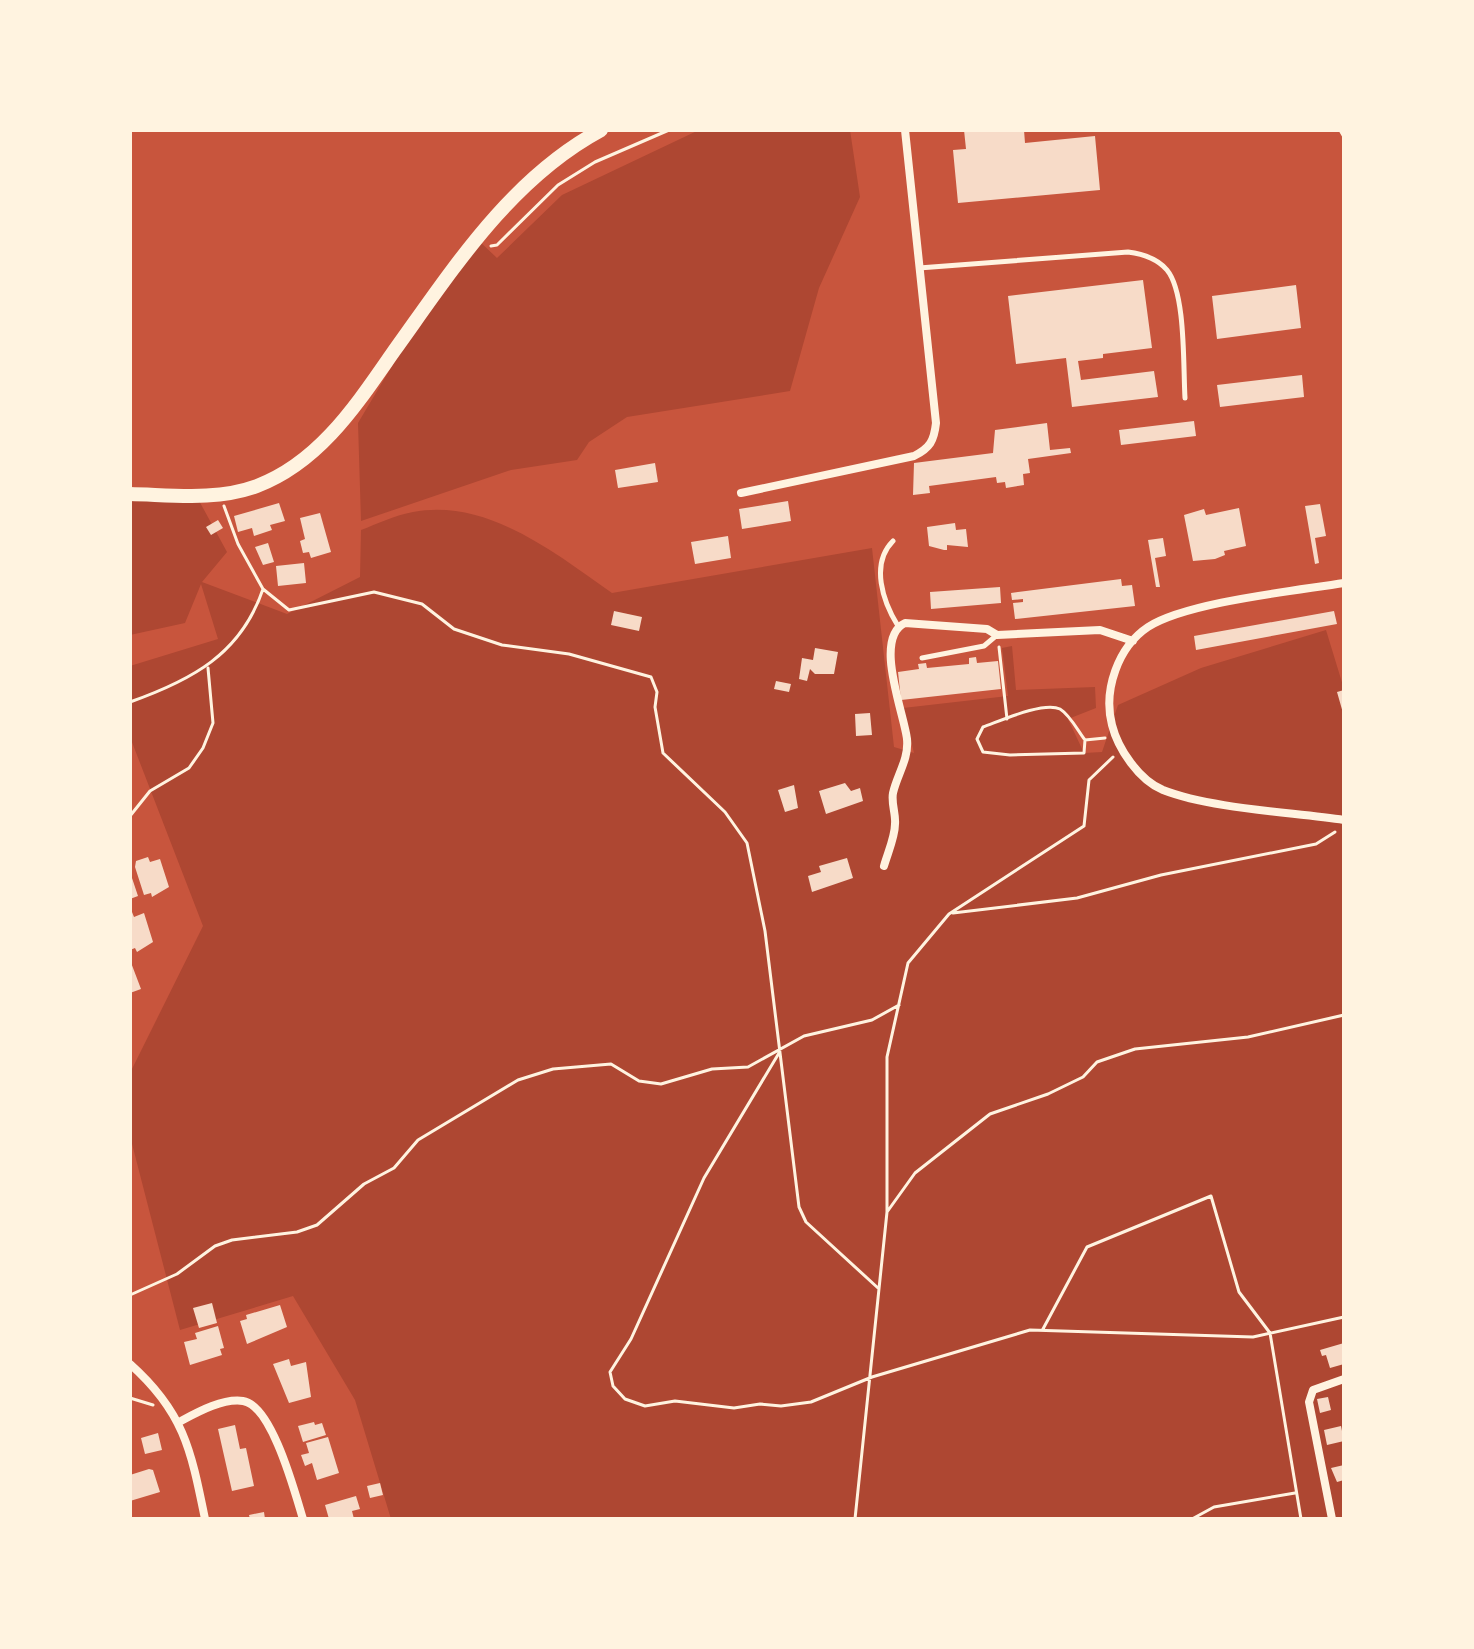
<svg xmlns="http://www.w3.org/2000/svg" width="1474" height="1649" viewBox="0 0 1474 1649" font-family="'Alegreya Sans',sans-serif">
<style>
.green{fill:#ae4732}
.building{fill:#f7dbc8}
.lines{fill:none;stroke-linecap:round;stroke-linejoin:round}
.path{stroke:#fff3e0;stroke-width:3}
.service{stroke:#fff3e0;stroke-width:5}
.minor{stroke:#fff3e0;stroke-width:8}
.secondary{stroke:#fff3e0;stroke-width:14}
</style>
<rect width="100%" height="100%" fill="#c8553d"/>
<path class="green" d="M699 130H850L860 197 819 288 790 391 627 417 589 442 577 460 511 470 361 521 358 423 433 297 477 239 497 258 562 195Z
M197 497 227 552 202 582 287 614 360 577 361 530C377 524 395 515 413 512 487 498 555 553 612 593L872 548 894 747 914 753 903 708 1008 696 1002 648 1012 646 1016 690 1095 687 1096 708 1068 719 1084 753 1102 752 1118 705 1201 668 1326 630 1344 689V1519H391L355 1400 293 1296 180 1330 130 1136V1073L203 926 130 737V666L218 639 201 584 185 623 130 635V498Z"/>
<path class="building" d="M964 130H1024L1025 143 1095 136 1100 190 958 203 953 150 966 149Z
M1143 280 1152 348 1103 354V358L1078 361 1081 380 1154 371 1158 397 1072 407 1066 358 1016 364 1008 296Z
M1296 285 1301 328 1217 339 1212 296Z
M1302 375 1304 397 1220 407 1217 385Z
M1194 421 1196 436 1121 445 1119 430Z
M1047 423 1050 450 1070 448 1071 453 1028 459 1030 473 1023 474 1024 485 1006 488 1005 482 997 483 996 477 929 486 930 493 913 495 914 463 993 453 995 430Z
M655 463 658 482 618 488 615 470Z
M788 501 791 521 742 529 739 509Z
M279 503 285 521 270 525 272 530 254 536 252 528 238 532 234 516Z
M1320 504 1326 536 1315 538 1319 563 1315 564 1305 506Z
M1239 508 1246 546 1224 551 1225 555 1215 559 1193 561 1184 515 1204 509 1206 515Z
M320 513 331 552 311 558 309 552 303 553 300 541 305 539 300 518Z
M218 520 223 528 211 535 206 527Z
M955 523 956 530 966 529 968 547 947 545V550H944L929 546 927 527Z
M728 536 731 558 695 564 691 542Z
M1163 538 1166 556 1155 558 1160 587H1156L1148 540Z
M268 543 274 562 263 565 255 547Z
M304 563 306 583 278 586 276 566Z
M1121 579 1122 586 1132 585 1135 606 1015 619 1013 603 1023 602V599L1012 600 1011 593Z
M1000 587 1001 603 931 609 930 592Z
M614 611 642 617 639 631 611 625Z
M1334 611 1337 624 1196 650 1194 636Z
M815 648 838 652 834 674H815L810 669 807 681 799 679 802 658 813 660Z
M976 657 977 663 998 661 1001 689 901 700 898 672 919 669 918 664 926 663 927 668 969 664V658Z
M776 681 791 684 789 692 774 689Z
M1344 690V713H1343L1337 692Z
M870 713 872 735 856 736 855 714Z
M845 783 851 791 860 788 863 801 826 814 819 791Z
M794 785 798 808 785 812 778 790Z
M148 857 150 862 160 859 169 887 152 897 151 893 144 895 135 867 136 861Z
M847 858 853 878 812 892 808 876 821 872 819 866Z
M130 872 138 896 130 899Z
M132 912 134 917 144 913 153 942 137 952 135 948 130 950Z
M130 960 141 989 130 993Z
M212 1303 217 1323 199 1328 193 1308Z
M280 1305 287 1327 247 1344 240 1321 247 1319 246 1315Z
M218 1326 224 1348 220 1349 222 1355 190 1365 184 1342 197 1339 195 1333Z
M1344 1343V1364L1330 1368 1326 1355 1322 1356 1320 1350Z
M289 1359 291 1366 306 1362 311 1397 289 1403 273 1364Z
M1328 1397 1331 1410 1320 1413 1317 1399Z
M314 1422 315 1425 322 1423 326 1435 303 1442 298 1426Z
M235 1425 240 1449 246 1448 254 1486 232 1491 218 1429Z
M1341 1426 1344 1441 1327 1445 1324 1430Z
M158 1433 162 1450 145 1454 141 1438Z
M328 1437 339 1473 317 1480 312 1463 305 1466 301 1455 309 1453 306 1443Z
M1344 1465V1480L1337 1482 1331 1468Z
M149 1469 153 1470 160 1492 130 1501V1475Z
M380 1483 383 1495 370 1498 367 1486Z
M356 1496 360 1509 352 1511 354 1519H329L325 1505Z
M264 1512 265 1519H250L249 1515Z"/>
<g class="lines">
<path class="path" d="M1340 130 1344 137
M491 246 497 245 558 185 595 162 669 130
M263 589 289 610 374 592 422 604 454 629 502 645 569 654 651 677 657 692 655 707 663 753 725 812 747 843 765 931 799 1207 806 1222 878 1288
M999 647 1007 719
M130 702C192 680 241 654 263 589L238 544 224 506
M1085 740 1084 753 1010 755 983 752 977 739 983 727C1000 721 1044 701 1060 709 1070 715 1078 731 1085 740L1105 738
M130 816 150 791 189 768 203 748 213 723 208 668
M953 913 1077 898 1161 875 1316 844 1335 832
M779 1053 704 1178 631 1339 610 1372 613 1386 625 1399 645 1406 675 1401 734 1408 760 1404 781 1406 811 1402 872 1377 1030 1330 1253 1337 1344 1317
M887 1212 915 1173 990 1114 1048 1094 1083 1077 1097 1062 1135 1049 1248 1037 1344 1015
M130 1295 177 1274 215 1246 232 1240 297 1232 317 1225 364 1184 394 1168 418 1140 518 1080 553 1069 611 1064 639 1081 661 1084 712 1069 748 1067 804 1036 872 1020 899 1005
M1043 1329 1087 1247 1211 1196 1239 1292 1270 1333 1301 1519
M130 1398 153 1405
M855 1519 887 1212V1057L908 963 949 914 1084 826 1089 780 1113 757
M1192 1519 1214 1507 1295 1493"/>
<path class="service" d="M919 268 1128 252C1143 254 1157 258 1167 270 1186 293 1183 366 1185 398
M893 541C870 564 883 602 898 626
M922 658 984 646 997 635"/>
<path class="minor" d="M741 493 914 456C930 448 934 441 936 423L905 130
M1344 583C1295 591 1187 602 1148 627 1118 647 1103 690 1112 725 1118 749 1139 780 1163 790 1212 809 1291 812 1344 820
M884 866C888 852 895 837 895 824 896 814 891 803 893 793 897 775 909 759 907 739 904 713 873 638 905 623L987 629 997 635 1100 630 1133 641
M130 1364C184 1412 191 1450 205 1519
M179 1422C196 1413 222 1398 243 1401 272 1405 295 1493 303 1519
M1332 1519 1309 1402 1313 1390 1344 1379"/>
<path class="secondary" d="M130 494C173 495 216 501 257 486 320 462 357 404 394 351 453 269 510 179 601 130"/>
</g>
<rect width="1474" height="1649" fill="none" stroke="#fff3e0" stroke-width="264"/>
</svg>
